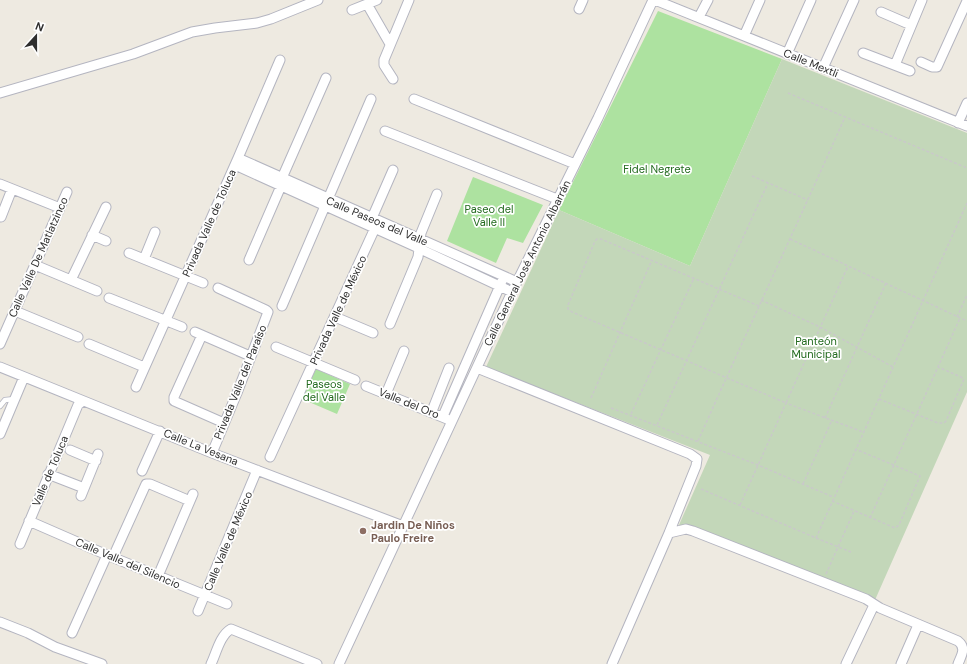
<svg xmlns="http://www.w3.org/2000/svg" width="967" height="664" viewBox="0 0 967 664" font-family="'DM Sans',sans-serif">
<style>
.green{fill:#ade2a0}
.cemetery{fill:#c3d7b9}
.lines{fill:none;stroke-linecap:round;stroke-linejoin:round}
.lane-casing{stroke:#b4b5c0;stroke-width:6}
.street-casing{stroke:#b4b5c0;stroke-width:11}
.path{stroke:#c9c9c9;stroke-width:1.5;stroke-dasharray:3 2;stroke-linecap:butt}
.lane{stroke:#fff;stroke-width:4.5}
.street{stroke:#fff;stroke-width:9}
.education-dot{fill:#8d6e63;stroke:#fff;stroke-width:1.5}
.labels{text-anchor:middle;stroke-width:3.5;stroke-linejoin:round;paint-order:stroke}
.street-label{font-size:11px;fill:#2e2e2e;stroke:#fff}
.park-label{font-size:11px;fill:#226a1e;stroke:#fff}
.education-label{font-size:11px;font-weight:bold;fill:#785e54;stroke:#fff;text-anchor:start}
</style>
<rect width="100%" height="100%" fill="#eeeae1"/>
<path class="green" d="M658 11 782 59 690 266 559 210Z
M473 177 543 205 523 243 507 238 496 263 447 241Z
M316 369 350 384 337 414 302 399Z"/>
<path class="cemetery" d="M782 59 967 133V392L875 600 679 525 710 455 486 367 559 210 690 266Z"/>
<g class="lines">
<defs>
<path id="lane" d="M0 406 5 400 15 399"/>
<path id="street" d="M655 0 967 126
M367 4 390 44
M579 9 583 0
M352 10 377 0
M881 12 911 25
M699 17 708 0
M744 36 760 0
M863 53 910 71
M787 54 811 0
M921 62 932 67H937L967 1
M895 65 922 0
M823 68 854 0
M393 79 384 65V60L409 0
M0 93 133 54 192 32 215 28 257 23 271 19 318 0
M414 99 575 164
M958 123 967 103
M385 131 557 199
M238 158 517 282
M235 165 414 246 512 292
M282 178 326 78
M0 184 60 208
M1 217 12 189
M372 218 393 170
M92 235 106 241
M129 253 203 283
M144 259 155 232
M249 260 281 186
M35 265 97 291
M71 280 106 207
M109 298 182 327
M282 306 371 99
M15 311 78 337
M335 317 373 333
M390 324 418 257 421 233 437 194
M195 332 250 356
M202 335 174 397V401L224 423
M0 344 67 192
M89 344 144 367
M276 347 355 380
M0 367 212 453 403 526
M477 368 690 454 697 459 696 466 669 533 612 664
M366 386 447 419
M136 387 238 158 280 60
M386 394 404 351
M432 411 449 368
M443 416 502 281
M0 434 24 377
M70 450 96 461
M212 453 237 393 268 312 266 310 218 288
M270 457 375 228
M142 471 160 431
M48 474 84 488
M81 496 98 454
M29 521 107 555 227 604
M669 533 686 529 693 531 866 599 880 608 958 641C967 648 961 656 958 664
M20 544 78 405 83 401
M113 557 146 484H150L190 501
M158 576 193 494
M198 611 257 470
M0 622 28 633 55 647 102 664
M72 633 107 555
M211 664C216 654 220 635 231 629L317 664
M339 664 512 292 598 118 653 0
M846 664 874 605
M901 664 918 625"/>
</defs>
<use href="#lane" class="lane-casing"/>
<use href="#street" class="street-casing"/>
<path class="path" d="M788 93 967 168
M752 176 808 200
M790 239 967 321
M761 300 820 327 893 367
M759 306 601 239H597L595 241 568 305V309L572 312 786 403 848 266
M957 317 967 295
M591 398 652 260
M879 399 938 423H944L946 421 964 379 961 377 938 367
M611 408 758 465 833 497
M631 414 694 278
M825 418 886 283
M657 425 768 183
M698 441C746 333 797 225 845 117
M803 484 832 420
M701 489 816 538 967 203
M832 501 895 528 899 525 920 476 855 449
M740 505 786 403 863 432
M870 518 960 318
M816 538 851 552
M826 574 854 511"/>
<use href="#lane" class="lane"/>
<use href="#street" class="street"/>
</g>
<circle class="education-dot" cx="363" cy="531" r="4"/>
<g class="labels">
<g class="street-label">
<text transform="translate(811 63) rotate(22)" y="4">Calle Mextli</text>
<text transform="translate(377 221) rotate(23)" y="4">Calle Paseos del Valle</text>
<text transform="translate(209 223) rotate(-66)" y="4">Privada Valle de Toluca</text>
<text transform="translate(38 257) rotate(-66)" y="4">Calle Valle De Matlatzinco</text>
<text transform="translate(527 263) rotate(-64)" y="4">Calle General José Antonio Albarrán</text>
<text transform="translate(338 310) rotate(-65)" y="4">Privada Valle de México</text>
<text transform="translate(240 382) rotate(-68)" y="4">Privada Valle del Paraíso</text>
<text transform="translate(409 403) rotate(22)" y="4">Valle del Oro</text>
<text transform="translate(201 447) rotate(22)" y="4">Calle La Vesana</text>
<text transform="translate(50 471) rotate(-67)" y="4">Valle de Toluca</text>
<text transform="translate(228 541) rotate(-67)" y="4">Calle Valle de México</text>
<text transform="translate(128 563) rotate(23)" y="4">Calle Valle del Silencio</text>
</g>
<g class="park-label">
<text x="657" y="173">Fidel Negrete</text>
<text x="489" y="213">Paseo del<tspan x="489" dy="13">Valle II</tspan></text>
<text x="816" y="345">Panteón<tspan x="816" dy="13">Municipal</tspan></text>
<text x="324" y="388">Paseos<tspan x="324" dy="13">del Valle</tspan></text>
</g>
<g class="education-label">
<text x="371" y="529">Jardin De Niños<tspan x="371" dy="13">Paulo Freire</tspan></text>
</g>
</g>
<g transform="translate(36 36) rotate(21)" stroke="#ffffff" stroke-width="3" paint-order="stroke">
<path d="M0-3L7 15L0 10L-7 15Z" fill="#2e2e2e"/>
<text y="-6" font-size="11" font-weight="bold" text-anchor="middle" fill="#2e2e2e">N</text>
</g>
</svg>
